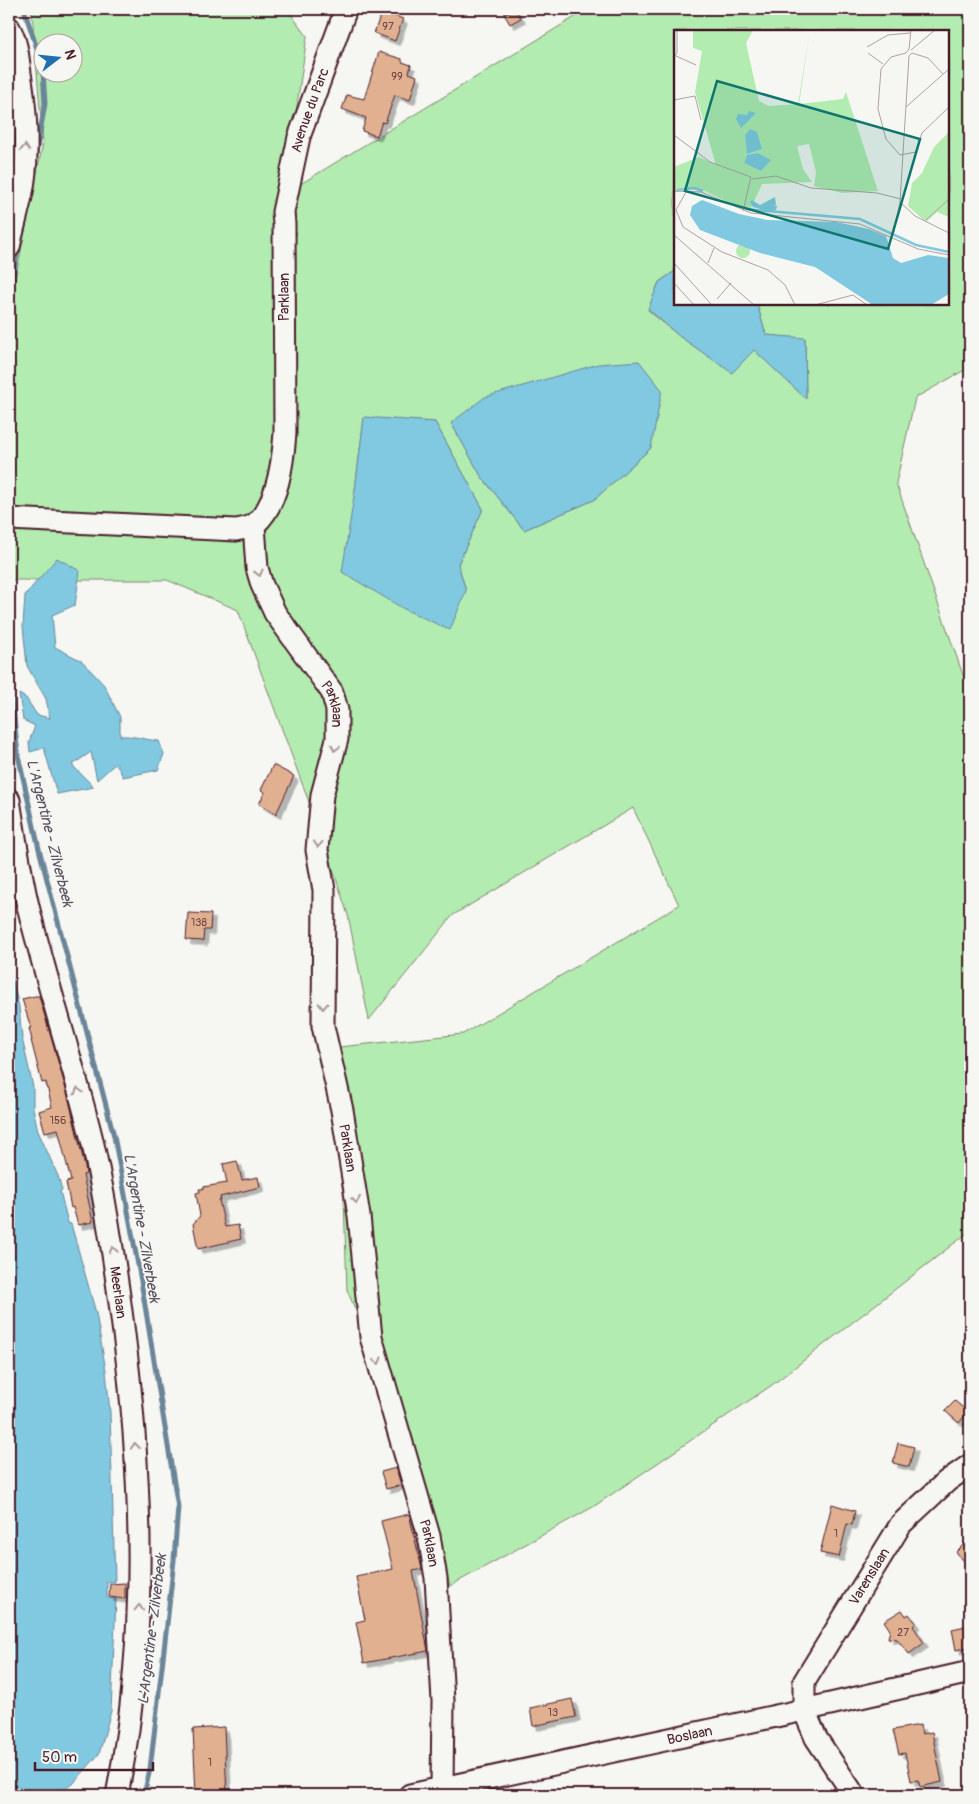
<svg xmlns="http://www.w3.org/2000/svg" width="979" height="1804" viewBox="0 0 979 1804" font-family="Pangolin,sans-serif">
<style>
.green{fill:#b3ecb0;stroke:#7e866e;fill-rule:evenodd}
.water{fill:#80c9e0;stroke:#6a8598}
.lines{fill:none;stroke-linecap:round;stroke-linejoin:round}
.stream{stroke:#6a8598;stroke-width:5}
.building{fill:#e0b091;stroke:#4a1f2b;filter:url(#shadow)}
.minor-casing{stroke:#4a1f2b;stroke-width:25}
.minor{stroke:#f6f6f2;stroke-width:21}
.oneway{stroke:#a99598}
.labels{text-anchor:middle;stroke-width:4;stroke-linejoin:round;paint-order:stroke}
.number-label{font-size:11px;fill:#704344}
.street-label{font-size:14px;fill:#4a1f2b;stroke:#f6f6f2}
.water-label{font-size:15px;font-style:italic;fill:#5a5261;stroke:#f6f6f2}
.inset-river{fill:none;stroke:#80c9e0;stroke-width:2.5}
.inset-road{fill:none;stroke:#b1a0a2;stroke-width:1}
.view{fill:#0f766e;fill-opacity:0.15;stroke:#0f766e;stroke-width:2.5}
.inset-edge{fill:none;stroke:#4a1f2b;stroke-width:2.5}
</style>
<defs>
<filter id="shadow"><feDropShadow dx="4.5" dy="4.5" stdDeviation="0" flood-color="#0004"/></filter>
</defs>
<rect width="100%" height="100%" fill="#f6f6f2"/>
<filter id="ink" filterUnits="userSpaceOnUse"><feTurbulence type="fractalNoise" baseFrequency=".02" numOctaves="2"/><feDisplacementMap in="SourceGraphic" scale="10" xChannelSelector="R" yChannelSelector="G"/><feConvolveMatrix kernelMatrix="1 2 1 2 8 2 1 2 1" color-interpolation-filters="sRGB"/></filter>
<g filter="url(#ink)">
<path class="green" d="M27 9H287L307 36 284 194 588 9H970V367L915 398 896 483 970 695V1231L772 1385 593 1507 450 1586 415 1448 347 1290 339 1047 463 1034 679 905 633 808 453 915 369 1020 348 915 327 851 238 610 167 580H9V309L43 143 32 13ZM675 31H948V304H757L766 335 805 339 806 398 754 350 732 372 679 336 648 310 659 282 675 271ZM42 42H72V72H42ZM364 418 435 422 483 509 458 564 466 591 355 490ZM452 424 651 448 594 500 524 530 481 476Z"/>
<path class="water" d="M675 271V304H757L766 335 805 338 806 399 754 350 732 373 679 336 648 309 659 282Z
M639 361 662 390 651 448 594 500 524 530 481 476 451 423 485 397 598 364Z
M364 417 435 422 483 509 458 564 466 591 450 630 404 609 342 572 355 490Z
M57 558 80 571 75 605 52 615 55 647 82 661 104 685 120 717V736C133 735 145 740 159 741L164 754 158 770 123 777 116 763 97 780 91 752 72 765 94 787 57 794 44 748 30 752 29 742 35 726 23 720 19 694 26 698 37 715 50 718 46 699 27 666 23 626 25 595Z
M9 964 19 1007 22 1038 33 1087V1108L38 1131 58 1176 62 1190 60 1191 68 1223 71 1224 96 1313 106 1371 110 1412 115 1582H107V1598L116 1599 111 1711 99 1754 73 1784 53 1795H9Z"/>
<g class="lines">
<path class="stream" d="M24 9 42 64
M36 154 45 104 43 72
M9 297 18 248
M9 672 18 755 39 849 114 1136 141 1281 178 1507 174 1560 167 1624 150 1769 144 1795"/>
</g>
<path class="building" d="M515 9 521 18 510 24 504 14Z
M382 11 403 19 395 41 374 33Z
M379 52 402 59V62L411 65 409 73 417 76 410 100 395 95 385 123 382 122 377 136 362 131 366 118 342 109 347 95 364 99Z
M273 765 294 776 276 814 259 804 265 792 261 790Z
M188 913 211 914 210 930H204L203 941 186 940Z
M35 996H39L68 1096 85 1167 86 1174 83 1175 93 1222 78 1225 73 1207 71 1208 66 1182 71 1181 58 1129 45 1132 39 1111 52 1107 46 1082 42 1083 31 1040H32L29 1028H31L22 999Z
M237 1161 242 1180 258 1177 260 1187 220 1197 221 1200H219L225 1227 238 1225 241 1239 198 1249 193 1224 200 1216 196 1193 200 1192 199 1189H203V1187L227 1183 223 1164Z
M955 1401 968 1412 959 1423 945 1411Z
M898 1443 914 1447 909 1467 893 1463Z
M396 1468 401 1485 386 1489 381 1472Z
M832 1504 855 1511 852 1525 847 1524 839 1557 820 1553Z
M409 1514 422 1569 413 1571 428 1651 364 1663 356 1622 365 1620 356 1577 393 1569 381 1521Z
M970 1538V1568L956 1552Z
M125 1583V1599L109 1597 110 1584Z
M902 1610 906 1616 909 1614 916 1623 913 1626 924 1643 909 1654 897 1639 888 1638 890 1630 884 1621Z
M970 1625V1647L956 1650 952 1629Z
M572 1699 576 1717 533 1726 530 1708Z
M920 1725 922 1734 932 1732 942 1782 920 1787 918 1780 911 1781 905 1753 899 1754 893 1730Z
M224 1727 227 1795H196L193 1729Z"/>
<g class="lines">
<defs>
<g id="minor">
<path d="M9 28C17 41 18 58 20 73 26 110 29 150 23 187 19 208 13 228 9 247"/>
<path id="s1" d="M9 519 236 530C241 529 250 528 255 524 278 505 283 461 285 433L284 224 283 212 299 137 346 9"/>
<path id="s2" d="M254 525 257 568 262 585 275 613 332 692 337 710V739L322 795 317 850 324 890 323 1026 342 1110 359 1216 371 1337 429 1536 436 1578 443 1701 442 1788"/>
<path id="s3" d="M9 800C15 837 20 874 29 910 48 987 73 1063 92 1140 106 1201 115 1264 123 1326 143 1482 148 1640 117 1795"/>
<path id="s4" d="M410 1795 804 1710 970 1672"/>
<path id="s5" d="M854 1795 816 1738 804 1710V1682L901 1524 947 1481 970 1465"/>
</g>
</defs>
<use href="#minor" class="minor-casing"/>
<use href="#minor" class="minor"/>
</g>
<defs><path id="oneway-chevron" d="M-2-3.5L2.5 0L-2 3.5" fill="none" stroke-width="1.6" stroke-linecap="round" stroke-linejoin="round" transform="scale(1.25)"/></defs>
<g class="oneway">
<use href="#oneway-chevron" transform="translate(25 148) rotate(-87)"/>
<use href="#oneway-chevron" transform="translate(259 573) rotate(76)"/>
<use href="#oneway-chevron" transform="translate(335 748) rotate(105)"/>
<use href="#oneway-chevron" transform="translate(318 844) rotate(94)"/>
<use href="#oneway-chevron" transform="translate(323 1006) rotate(91)"/>
<use href="#oneway-chevron" transform="translate(78 1091) rotate(-105)"/>
<use href="#oneway-chevron" transform="translate(356 1200) rotate(81)"/>
<use href="#oneway-chevron" transform="translate(113 1250) rotate(-100)"/>
<use href="#oneway-chevron" transform="translate(378 1361) rotate(74)"/>
<use href="#oneway-chevron" transform="translate(135 1446) rotate(-94)"/>
<use href="#oneway-chevron" transform="translate(139 1608) rotate(-88)"/>
</g>
</g>
<g class="labels">
<g class="number-label">
<text x="388" y="30">97</text>
<text x="397" y="80">99</text>
<text x="199" y="926">138</text>
<text x="58" y="1124">156</text>
<text x="836" y="1537">1</text>
<text x="903" y="1636">27</text>
<text x="553" y="1716">13</text>
<text x="210" y="1766">1</text>
</g>
<g class="street-label">
<text dy="5" stroke="none"><textPath href="#s1" startOffset="672">Avenue du Parc</textPath></text>
<text transform="translate(284 297) rotate(-90)" y="5">Parklaan</text>
<text dy="5" stroke="none"><textPath href="#s2" startOffset="201">Parklaan</textPath></text>
<text dy="5" stroke="none"><textPath href="#s2" startOffset="651">Parklaan</textPath></text>
<text dy="5" stroke="none"><textPath href="#s3" startOffset="505">Meerlaan</textPath></text>
<text dy="5" stroke="none"><textPath href="#s2" startOffset="1056">Parklaan</textPath></text>
<text dy="5" stroke="none"><textPath href="#s5" startOffset="251">Varenslaan</textPath></text>
<text dy="5" stroke="none"><textPath href="#s4" startOffset="286">Boslaan</textPath></text>
</g>
<g class="water-label">
<text transform="translate(50 833) rotate(76)" y="5">L'Argentine - Zilverbeek</text>
<text transform="translate(142 1228) rotate(80)" y="5">L'Argentine - Zilverbeek</text>
<text transform="translate(152 1629) rotate(-83)" y="5">L'Argentine - Zilverbeek</text>
</g>
</g>
<g transform="translate(674 30)">
<rect width="275" height="275" fill="#f6f6f2"/>
<path d="M19 0H79L72 13 85 71 95 76 124 74 136 0 125 74 169 69 172 62 204 161 168 163 140 156 142 142 135 114 123 116 129 139 138 152 88 154 76 180 65 178 29 160 14 158 0 163V137L25 127 42 135 21 62 28 21 19 18ZM77 99 88 119 74 124 71 105ZM84 123 96 131 87 141 70 133 73 125ZM275 102V187L263 182 252 192 234 176 238 153 248 143 260 117ZM62 221a7 7 0 1 1 14 0a7 7 0 1 1-14 0Z" fill="#b3ecb0" fill-rule="evenodd"/>
<path d="M75 81 82 83 67 98 62 89 64 84 73 85ZM76 99 83 102 88 119 73 124 71 105ZM84 123 97 130 87 141 70 133 73 125ZM101 167 102 175H99L103 176 102 180 97 182 79 177 76 172 78 170 86 175ZM28 170 65 184 93 190 162 192 195 199 212 206 219 228 227 233 254 225 275 228V264L257 275H199L141 237 86 223 26 200 16 185 18 176Z" fill="#80c9e0"/>
<path class="inset-river" d="M3 160 20 158 29 161M71 179 186 189 242 215 275 222"/>
<path class="inset-road" d="M193 17 214 5 236 3M237 20 261 0M194 23 209 34M232 23 217 27 207 39 204 79 212 109 226 125 242 122 248 103 275 77M232 23 235 19 237 0M238 23 254 28 269 44M2 26 22 35M0 27 3 23V0M0 70 21 66 27 90M232 77 275 39M0 105 36 132 77 147 69 181M78 149 102 146 137 158 203 163 227 169M0 161 27 162 77 183 186 194 244 219 275 225M12 162 2 180 9 197 48 222 94 240 111 255 121 275M226 172 241 186 275 203M252 190 275 169M0 205 80 275M219 206 226 172 235 26 238 23M0 233 37 274M34 233 40 218M0 253 20 275M43 269 57 253M141 275 179 265 193 275"/>
<path class="view" d="M43 51 246 109 214 219 11 161Z"/>
<rect width="275" height="275" class="inset-edge"/>
</g>
<rect width="979" height="1804" fill="none" stroke="#f6f6f2" stroke-width="30"/>
<rect x="15" y="15" width="949" height="1774" fill="none" stroke="#4a1f2b" stroke-width="2" filter="url(#ink)"/>
<g transform="translate(58 58) rotate(74)"><circle r="24" fill="#f6f6f2" stroke="#b1a0a2"/>
<path d="M0-4L9 19L0 12L-9 19Z" fill="#1f6fb2"/>
<text y="-8" font-size="14" font-weight="bold" text-anchor="middle" fill="#4a1f2b">N</text>
</g>
<path d="M35 1762v8h118v-8" fill="none" stroke="#4a1f2b" stroke-width="2.5"/>
<text x="42" y="1762" font-size="15" fill="#4a1f2b" stroke="#f6f6f2" stroke-width="4" paint-order="stroke">50 m</text>
</svg>
